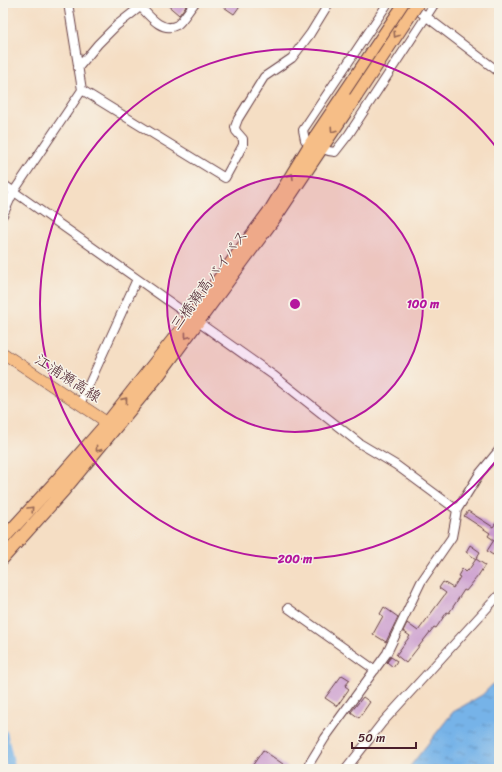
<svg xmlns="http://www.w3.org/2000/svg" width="502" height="772" viewBox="0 0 502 772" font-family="Sriracha,'Klee One',sans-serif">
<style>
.water{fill:url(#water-ripples);stroke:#60698a}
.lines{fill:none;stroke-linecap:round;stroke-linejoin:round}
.canal{stroke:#76b3e8;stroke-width:9}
.building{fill:#c896cd}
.minor-casing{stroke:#643c42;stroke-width:10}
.major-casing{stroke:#643c42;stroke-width:12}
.highway-casing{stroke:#643c42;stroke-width:14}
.minor{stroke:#fff;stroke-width:8}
.major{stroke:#f6be87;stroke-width:11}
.highway{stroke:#f6be87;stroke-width:12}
.highway-bridge-casing{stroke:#643c42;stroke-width:14;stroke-linecap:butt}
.highway-bridge{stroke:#f6be87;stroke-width:12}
.oneway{stroke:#976754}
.ring{fill:none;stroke:#b5179e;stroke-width:2}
.labels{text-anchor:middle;stroke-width:3;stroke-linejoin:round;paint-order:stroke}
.street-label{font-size:15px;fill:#4a1f2b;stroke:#f7f3e8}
.centre{fill:#b5179e;stroke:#f7f3e8;stroke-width:2}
.ring-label{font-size:12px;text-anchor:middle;font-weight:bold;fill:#b5179e;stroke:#f7f3e8;stroke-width:3;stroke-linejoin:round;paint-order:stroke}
</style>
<defs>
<pattern id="water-ripples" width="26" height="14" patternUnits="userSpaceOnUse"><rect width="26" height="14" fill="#76b3e8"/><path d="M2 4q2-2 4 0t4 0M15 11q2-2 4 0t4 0" fill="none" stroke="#6391bc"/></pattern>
</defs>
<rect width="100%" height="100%" fill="#f7f3e8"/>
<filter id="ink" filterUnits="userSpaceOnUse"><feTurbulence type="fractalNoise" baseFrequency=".025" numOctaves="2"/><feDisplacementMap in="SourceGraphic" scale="8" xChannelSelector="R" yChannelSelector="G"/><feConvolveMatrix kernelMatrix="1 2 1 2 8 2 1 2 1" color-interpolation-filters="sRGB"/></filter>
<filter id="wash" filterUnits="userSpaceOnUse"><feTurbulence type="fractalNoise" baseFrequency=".012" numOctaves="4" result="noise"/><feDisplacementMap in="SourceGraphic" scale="16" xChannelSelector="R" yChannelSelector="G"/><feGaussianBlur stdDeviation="0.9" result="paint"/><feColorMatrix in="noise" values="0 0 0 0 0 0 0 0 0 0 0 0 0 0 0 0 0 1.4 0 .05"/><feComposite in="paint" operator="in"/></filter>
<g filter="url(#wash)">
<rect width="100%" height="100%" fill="#f5dec4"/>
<path class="water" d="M499 678V769H408L453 712 482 695Z"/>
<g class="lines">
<path class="canal" d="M3 734 11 769"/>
</g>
<g id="blocks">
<path class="building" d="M165 3H188L179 15Z
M218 3H242L234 14Z
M468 511 493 527 499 519V546L493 555 487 551 494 540 488 536 490 533 464 516Z
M470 545 480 552 476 559 466 552Z
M476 559 485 565 478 576 466 591 464 590 449 613 447 612 436 628 434 627 406 663 396 655 410 636 403 631 407 623 418 631 446 593 439 588 443 582 453 588 460 577 458 576 462 569 465 572 467 570 468 571Z
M384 607 398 617 386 642 373 634 383 616 380 614Z
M391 657 397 661 393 667 387 662Z
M342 675 350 680 345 686 349 689 337 706 325 698Z
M363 697 370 702 359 718 351 712Z
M263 750 290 769H250Z"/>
</g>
</g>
<g filter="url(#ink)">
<use href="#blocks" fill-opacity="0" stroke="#643c42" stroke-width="1"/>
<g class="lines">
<defs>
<path id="minor" d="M388 3 303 130 305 140C314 146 324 151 335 152L349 134 435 3
M138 4C147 13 161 34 177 25 182 22 190 8 195 3
M411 5 499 72
M78 68 98 44 117 25 140 7
M82 90 225 178 243 145V139L236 131 235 127 238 119 264 77 292 58 310 34 329 3
M3 184 273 375 359 443 396 465 457 510
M3 215 14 191 82 90 68 3
M80 404 137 279
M288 608 375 670
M306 769 325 738 387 653 421 582 452 537 457 510 480 473 499 450
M346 769 382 723 499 595"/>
<path id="major" d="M3 353 114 427"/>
<path id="highway" d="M3 539 58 479 108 422 190 318 271 209 311 143 405 3
M3 558 64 490 158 376 279 212 355 98"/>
</defs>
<use href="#minor" class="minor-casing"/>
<use href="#major" class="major-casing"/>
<use href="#highway" class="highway-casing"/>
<use href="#minor" class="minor"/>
<use href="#major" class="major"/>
<use href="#highway" class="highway"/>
<defs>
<path id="highway-bridge" d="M355 98 418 3"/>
</defs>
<use href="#highway-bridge" class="highway-bridge-casing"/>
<use href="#highway-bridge" class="highway-bridge"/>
</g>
<defs><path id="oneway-chevron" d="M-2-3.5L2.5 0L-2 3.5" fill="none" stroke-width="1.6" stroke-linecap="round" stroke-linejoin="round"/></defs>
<g class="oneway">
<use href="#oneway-chevron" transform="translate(396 35) rotate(124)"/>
<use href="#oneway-chevron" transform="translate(333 130) rotate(124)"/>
<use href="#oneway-chevron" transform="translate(291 176) rotate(-59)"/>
<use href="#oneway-chevron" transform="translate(187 336) rotate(127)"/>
<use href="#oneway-chevron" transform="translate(125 400) rotate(-51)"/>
<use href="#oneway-chevron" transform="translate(98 449) rotate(129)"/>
<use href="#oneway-chevron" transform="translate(31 509) rotate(-47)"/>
</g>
</g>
<circle cx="295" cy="304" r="128" fill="#b5179e" fill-opacity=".12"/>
<g class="ring">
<circle cx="295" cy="304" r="128"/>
<path d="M499 457A255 255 0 1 1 499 151"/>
</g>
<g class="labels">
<g class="street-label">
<text transform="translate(209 280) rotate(-54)" y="5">三橋瀬高バイパス</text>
<text transform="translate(68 378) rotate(33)" y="5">江浦瀬高線</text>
</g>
</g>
<circle cx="295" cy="304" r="6" class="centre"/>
<g class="ring-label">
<text x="423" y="308">100 m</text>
<text x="295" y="563">200 m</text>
</g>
<rect width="502" height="772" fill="none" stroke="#f7f3e8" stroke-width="16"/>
<path d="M352 742v6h64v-6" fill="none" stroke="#4a1f2b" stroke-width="2"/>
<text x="358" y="742" font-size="12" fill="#4a1f2b" stroke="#f7f3e8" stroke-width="3" paint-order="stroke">50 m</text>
</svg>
